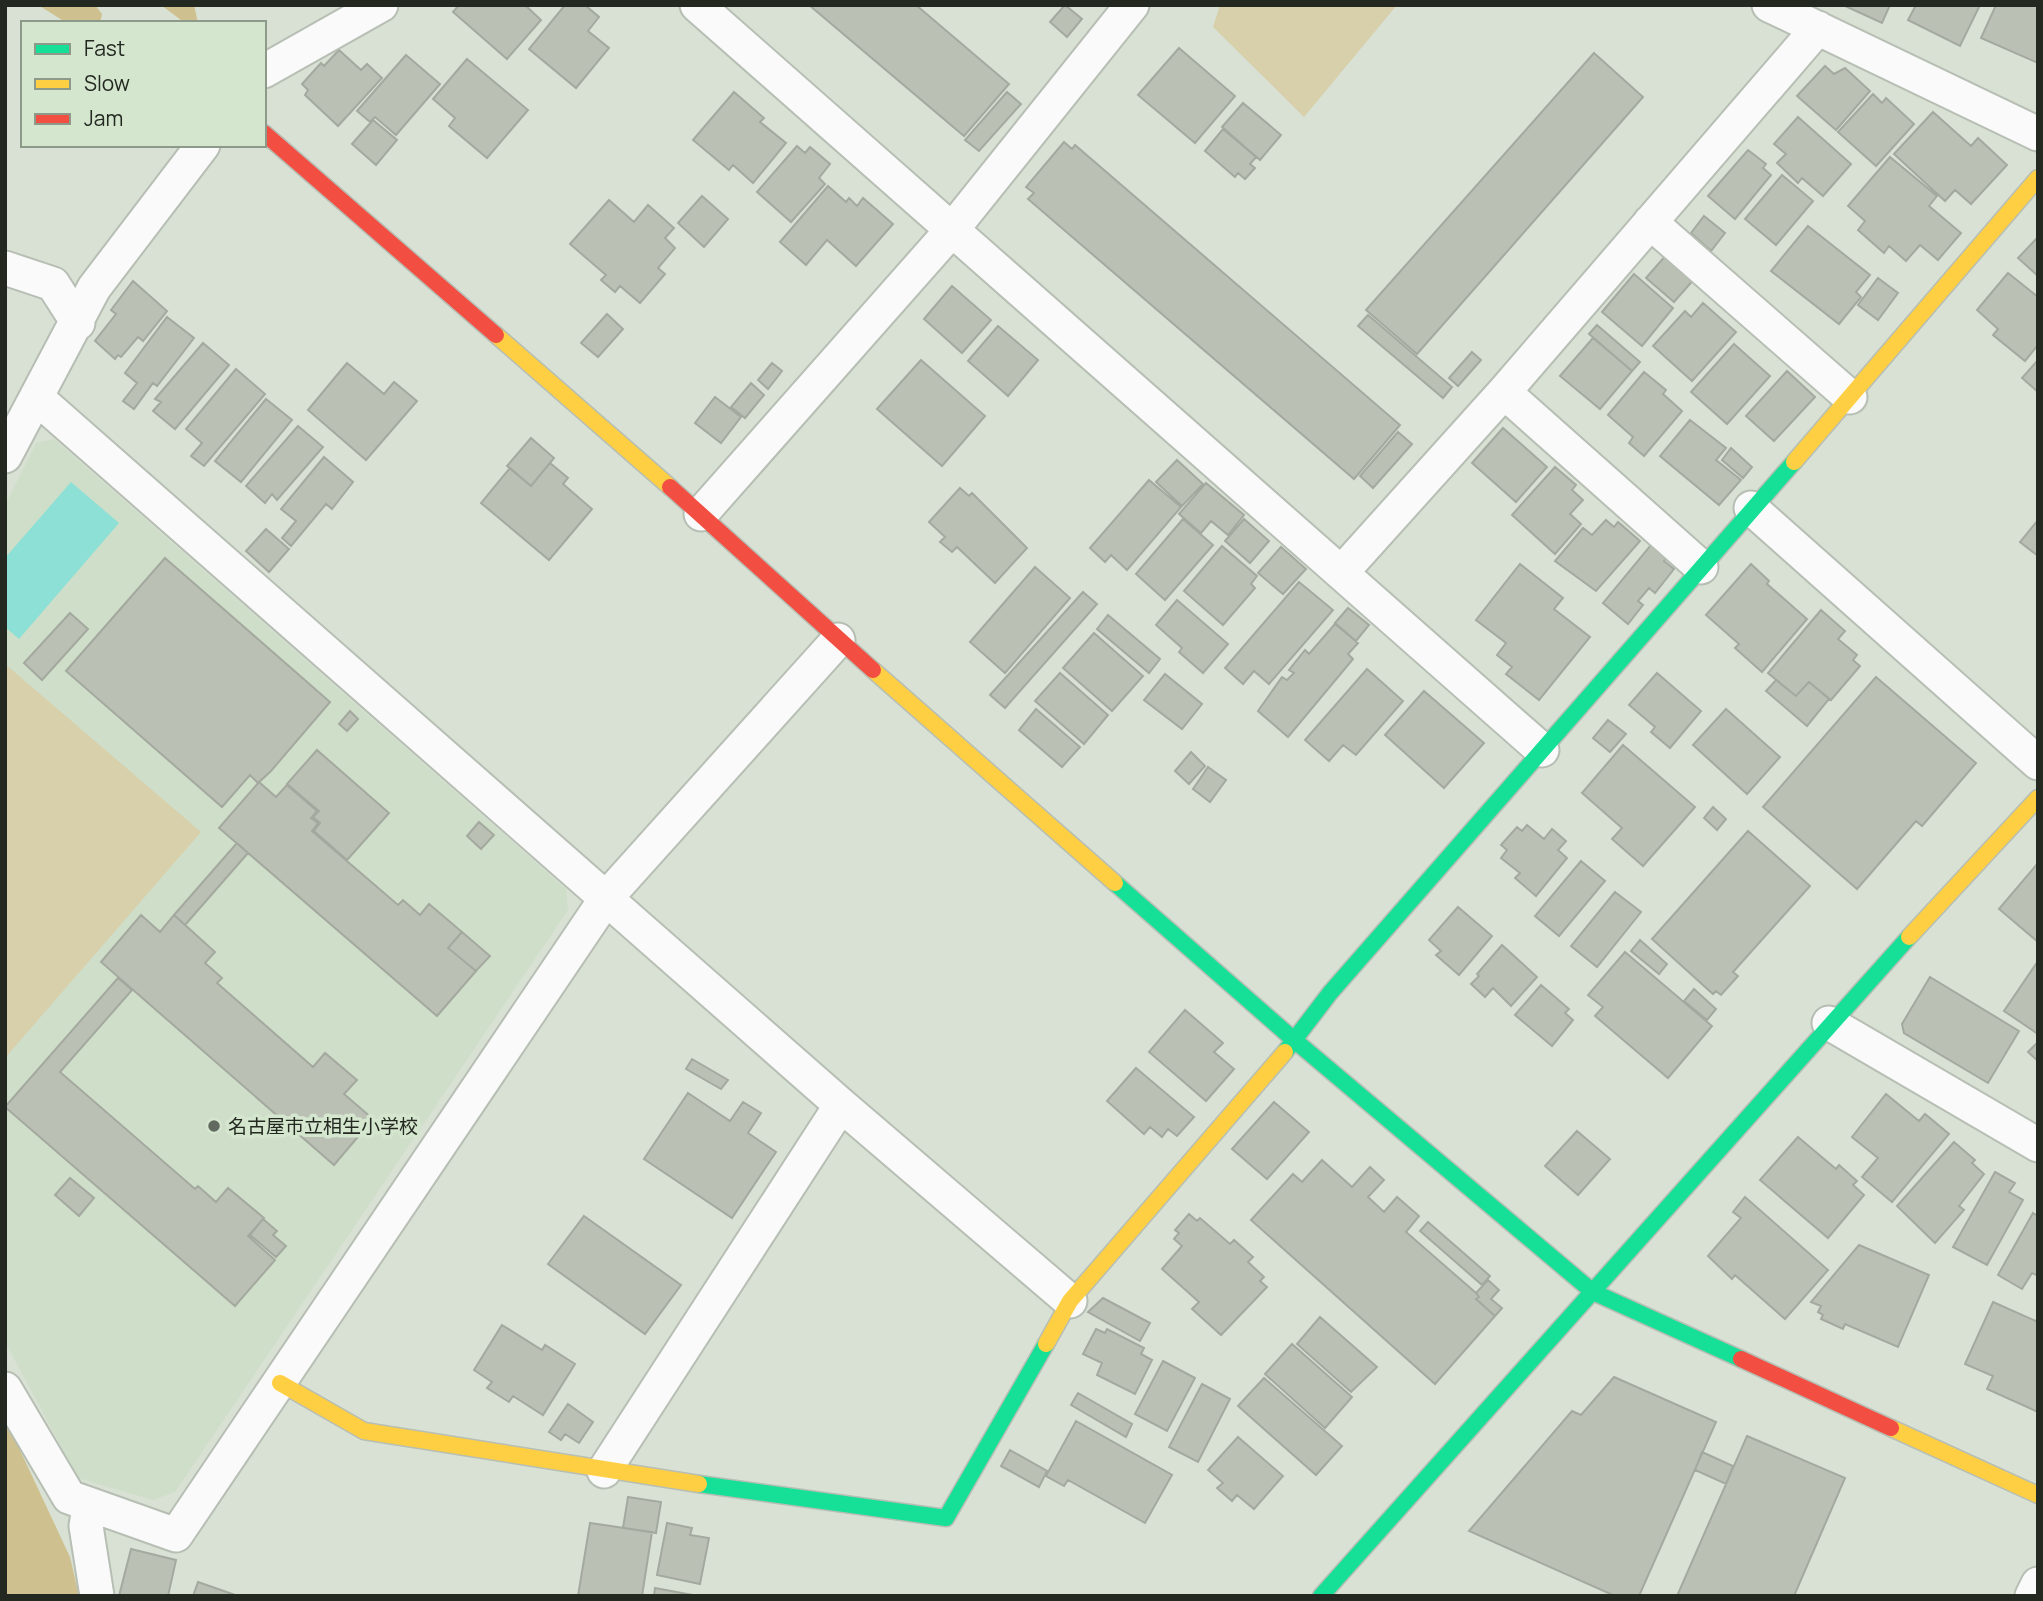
<svg xmlns="http://www.w3.org/2000/svg" width="2043" height="1601" viewBox="0 0 2043 1601" font-family="Manrope,'Noto Sans JP',sans-serif">
<style>
.built{fill:#cfdec9}
.green{fill:#d8cfab}
.forest{fill:#cfc18f}
.water{fill:#8ce0d5}
.building{fill:#bbc0b5;stroke:#a4a99f;stroke-width:2}
.lines{fill:none;stroke-linecap:round;stroke-linejoin:round}
.street-casing{stroke:#b7beb4;stroke-width:37}
.fast-casing{stroke:#b7beb4;stroke-width:19}
.slow-casing{stroke:#b7beb4;stroke-width:19}
.jam-casing{stroke:#b7beb4;stroke-width:19}
.street{stroke:#f9faf9;stroke-width:33}
.fast{stroke:#16e098;stroke-width:16}
.slow{stroke:#ffcf43;stroke-width:16}
.jam{stroke:#f24e42;stroke-width:16}
.poi-dot{fill:#62695f;stroke:#d5e6cf;stroke-width:2.5}
.labels{text-anchor:middle;stroke-width:7;stroke-linejoin:round;paint-order:stroke}
.poi-label{font-size:19px;fill:#232920;stroke:#d5e6cf;text-anchor:start}
</style>
<rect width="100%" height="100%" fill="#d8e1d4"/>
<path class="built" d="M54 439 566 889 568 910 175 1492 153 1500 78 1478 5 1342V505L36 443Z"/>
<path class="green" d="M1220 5H1397L1304 117 1213 27Z
M5 664 201 832 5 1058Z"/>
<path class="forest" d="M38 5H95L102 14 100 23H67Z
M161 5H194L198 23H185Z
M5 1418 70 1557 79 1596H5Z"/>
<path class="water" d="M71 482 119 523 19 639 5 627V558Z"/>
<path class="building" d="M459 5H525L541 20 507 59 453 12Z
M565 5H585L599 17 588 31 609 48 576 88 529 49Z
M809 5H916L1009 84 964 136Z
M1065 5 1082 19 1067 37 1050 22Z
M1843 5H1890L1882 23Z
M1916 5H1980L1960 46 1908 20Z
M1996 5H2038V63L1981 38Z
M1179 48 1235 96 1195 143 1138 95Z
M339 50 361 70 367 64 382 78 338 126 305 95 308 90 302 84 321 63 324 66Z
M1594 53 1643 97 1417 354 1366 310Z
M406 55 440 84 396 135 375 117 370 122 357 111Z
M467 59 528 110 487 158 449 126 455 118 433 99Z
M1825 66 1834 74 1845 68 1870 91 1836 130 1797 96Z
M734 92 764 118 760 122 786 143 753 183 733 165 729 170 693 140Z
M1007 92 1021 104 979 151 965 140Z
M1873 94 1882 103 1886 98 1914 124 1876 166 1838 132Z
M1243 103 1281 135 1260 160 1222 127Z
M1933 112 1971 146 1978 138 2007 165 1971 204 1955 190 1945 201 1894 154Z
M1798 117 1851 164 1823 196 1802 178 1798 183 1777 163 1786 154 1774 144Z
M373 120 397 140 376 165 352 144Z
M1223 129 1256 157 1250 164 1255 168 1245 179 1238 173 1235 177 1205 151Z
M1064 142 1072 149 1075 145 1400 425 1354 479 1028 199 1034 193 1026 187Z
M797 146 805 153 810 147 830 164 819 178 825 184 791 222 757 192Z
M1748 150 1766 164 1763 168 1771 175 1735 219 1708 196Z
M1890 157 1937 196 1929 206 1961 233 1938 260 1920 245 1906 261 1889 246 1884 253 1858 230 1865 221 1848 206Z
M1782 175 1813 201 1776 245 1745 219Z
M828 186 846 202 849 198 857 206 863 198 893 224 856 266 827 240 806 265 780 242Z
M702 196 728 219 704 247 678 223Z
M609 200 634 222 648 205 674 228 665 238 675 248 658 268 665 274 640 303 620 286 615 292 601 280 606 275 570 244Z
M1704 216 1725 233 1711 251 1691 233Z
M1808 226 1870 275 1856 292 1861 297 1839 324 1771 271Z
M2038 237V276L2018 258Z
M1667 254 1695 278 1674 302 1646 278Z
M2008 273 2038 297V345L2025 361 1993 335 1998 329 1977 310Z
M1634 274 1673 308 1642 346 1602 312Z
M1878 278 1898 293 1878 320 1858 305Z
M133 281 167 311 143 341 138 337 121 357 118 355 115 359 95 341 116 314 111 310Z
M952 286 991 320 962 353 924 319Z
M1703 303 1736 332 1692 381 1653 346 1685 311 1691 317Z
M607 314 623 329 598 357 581 343Z
M1368 315 1452 387 1443 398 1358 326Z
M167 317 194 338 157 386 153 383 134 409 123 401 137 383 125 373Z
M1597 325 1640 362 1632 371 1589 334Z
M998 326 1038 360 1008 396 968 361Z
M1593 338 1632 371 1600 409 1560 376Z
M203 343 229 365 175 429 153 411 161 402 155 399Z
M1734 344 1770 376 1727 424 1691 392Z
M1472 352 1481 360 1458 386 1449 378Z
M921 360 985 416 942 466 877 409Z
M2038 360V392L2022 378Z
M347 363 384 394 394 382 417 401 366 460 308 410Z
M772 363 782 371 768 389 758 380Z
M236 369 265 394 204 466 191 456 202 443 186 429Z
M1787 371 1815 397 1774 441 1746 416Z
M1644 372 1666 390 1663 394 1682 411 1644 456 1629 443 1633 437 1608 415Z
M751 383 764 395 745 418 731 407Z
M715 397 741 417 721 443 695 423Z
M266 399 292 420 241 482 215 461Z
M1690 420 1726 448 1716 460 1741 480 1719 505 1660 456Z
M298 426 323 447 277 500 272 494 265 503 246 486Z
M1503 428 1547 467 1516 502 1472 463Z
M1398 432 1412 444 1373 488 1360 476Z
M531 438 554 458 531 486 507 466Z
M1731 448 1752 467 1743 478 1722 460Z
M324 457 353 482 332 509 326 504 291 546 282 538 296 521 281 509Z
M1177 460 1203 484 1182 506 1156 482Z
M550 463 568 478 563 484 592 509 549 560 481 503 510 468 531 486Z
M1555 467 1576 485 1572 490 1583 500 1570 514 1581 524 1555 554 1512 515Z
M1149 480 1181 507 1127 570 1111 555 1105 562 1090 548Z
M1206 483 1244 515 1228 535 1211 521 1201 533 1179 514Z
M960 488 969 496 972 493 1027 548 995 583 957 547 952 552 940 542 945 537 929 522Z
M1183 519 1213 545 1165 600 1136 574Z
M1244 519 1269 541 1250 563 1225 541Z
M1606 520 1614 527 1618 522 1640 541 1596 591 1555 561 1583 528 1592 535Z
M2038 520V556L2020 542Z
M266 529 289 549 269 572 246 551Z
M1655 540 1671 552 1664 561 1674 569 1655 593 1649 588 1638 601 1643 605 1628 624 1603 603Z
M1222 546 1257 576 1251 584 1255 588 1223 625 1184 591Z
M1281 547 1306 569 1283 594 1258 573Z
M165 558 330 702 271 771 258 783 250 775 222 807 66 671Z
M1520 564 1563 598 1554 609 1590 637 1539 700 1506 674 1512 667 1497 655 1506 643 1476 620Z
M1751 564 1769 581 1767 584 1807 619 1762 672 1735 648 1739 644 1706 615Z
M1035 567 1070 598 1005 673 970 642Z
M1299 582 1333 610 1269 684 1254 671 1243 684 1225 668Z
M1083 592 1097 604 1005 708 990 695Z
M1177 600 1228 644 1203 673 1179 652 1182 648 1156 625Z
M1348 608 1369 625 1356 641 1335 623Z
M1821 610 1845 631 1838 639 1857 655 1853 660 1860 666 1831 700 1809 682 1796 696 1768 673Z
M70 613 88 629 42 680 24 663Z
M1108 615 1160 659 1149 673 1097 629Z
M1335 624 1358 643 1348 654 1353 659 1288 737 1258 711 1282 677 1287 680 1294 673 1289 670 1305 650 1309 654Z
M1094 633 1143 676 1112 711 1063 668Z
M1367 669 1403 701 1356 755 1343 745 1329 761 1305 740Z
M1060 673 1108 715 1084 744 1035 701Z
M1657 673 1701 711 1670 748 1651 732 1655 727 1629 705Z
M1165 674 1202 704 1182 729 1144 700Z
M1876 677 1976 763 1922 826 1916 821 1857 889 1763 807Z
M1776 680 1796 696 1809 682 1829 699 1807 726 1766 691Z
M1424 691 1484 743 1444 788 1385 735Z
M1036 709 1080 747 1062 767 1019 730Z
M1726 709 1780 757 1747 794 1693 745Z
M350 711 358 719 347 731 339 724Z
M1608 720 1626 734 1610 752 1593 738Z
M1623 745 1695 807 1643 866 1612 839 1622 828 1582 793Z
M317 750 389 813 347 860 314 831 320 823 313 817 319 811 287 784Z
M1191 752 1205 766 1189 784 1175 771Z
M1208 767 1226 780 1210 802 1193 789Z
M259 782 276 797 287 785 317 811 311 818 318 823 312 831 398 905 403 900 420 915 429 904 462 932 448 948 476 971 437 1016 219 828Z
M1713 807 1726 819 1717 830 1704 818Z
M479 822 494 835 481 849 467 836Z
M1527 825 1544 839 1552 829 1566 841 1558 850 1567 858 1536 896 1515 878 1520 873 1501 858 1507 850 1501 845 1517 827 1522 831Z
M1748 831 1810 886 1733 972 1738 976 1721 995 1716 991 1713 994 1652 939Z
M237 843 248 853 185 925 174 915Z
M1581 861 1605 881 1559 936 1535 916Z
M2038 863V942L1999 909Z
M1615 892 1641 912 1597 967 1571 946Z
M1458 907 1492 936 1459 975 1436 955 1441 951 1429 940Z
M141 915 160 932 174 915 215 952 205 963 222 978 217 983 313 1067 325 1053 357 1080 344 1094 373 1119 334 1165 101 962Z
M462 932 490 956 476 971 448 948Z
M1640 940 1667 964 1659 974 1631 951Z
M1502 945 1537 977 1511 1006 1493 988 1485 997 1471 984 1479 976 1477 974Z
M1625 952 1712 1026 1668 1078 1595 1016 1603 1007 1588 995Z
M2038 961V1034L2004 1011Z
M1930 977 2019 1031 1988 1083 1904 1033 1902 1024Z
M118 978 132 990 60 1072 195 1189 198 1186 216 1202 228 1188 264 1218 248 1236 275 1260 235 1306 5 1107Z
M1541 985 1569 1009 1565 1013 1573 1020 1552 1046 1515 1015Z
M1694 989 1716 1009 1707 1020 1684 1001Z
M1185 1010 1223 1043 1214 1052 1234 1069 1206 1101 1149 1052Z
M2038 1042V1061L2028 1052Z
M692 1059 728 1080 721 1089 686 1069Z
M1136 1068 1194 1117 1177 1136 1168 1129 1162 1137 1150 1127 1144 1134 1107 1101Z
M688 1093 730 1121 743 1102 761 1113 748 1133 776 1152 732 1218 644 1159Z
M1886 1094 1919 1121 1925 1114 1949 1134 1892 1202 1862 1177 1878 1158 1852 1137Z
M1274 1102 1309 1132 1267 1179 1232 1149Z
M1577 1131 1610 1159 1578 1195 1545 1166Z
M1798 1137 1836 1169 1839 1165 1857 1181 1853 1185 1864 1195 1828 1238 1760 1180Z
M1954 1142 1975 1160 1972 1163 1984 1174 1959 1206 1964 1210 1935 1243 1897 1206Z
M1322 1160 1352 1187 1370 1167 1384 1180 1368 1197 1384 1212 1397 1197 1419 1216 1406 1232 1476 1293 1479 1297 1476 1299 1495 1316 1435 1384 1251 1220 1293 1174 1302 1182Z
M1995 1172 2015 1183 2009 1192 2023 1200 1987 1265 1953 1247Z
M70 1178 94 1198 79 1216 55 1195Z
M1745 1197 1828 1270 1785 1319 1735 1275 1732 1279 1708 1256 1741 1218 1733 1212Z
M2033 1213 2038 1216V1276L2032 1273 2022 1289 1998 1275Z
M1189 1214 1197 1221 1200 1218 1230 1244 1234 1240 1253 1257 1248 1262 1264 1277 1260 1281 1267 1287 1221 1335 1192 1309 1199 1302 1162 1269 1182 1246 1174 1239 1179 1233 1175 1230Z
M584 1216 681 1285 645 1334 548 1264Z
M263 1219 277 1231 273 1235 286 1246 276 1257 250 1235Z
M1428 1222 1490 1276 1482 1285 1420 1231Z
M1859 1245 1929 1275 1898 1347 1845 1324 1843 1329 1821 1319 1823 1315 1818 1312 1821 1306 1811 1302Z
M1488 1280 1499 1290 1491 1299 1502 1308 1495 1316 1476 1299 1479 1297 1476 1293Z
M1103 1298 1150 1323 1140 1341 1088 1312Z
M1993 1302 2038 1322V1412L1987 1389 1993 1376 1965 1364Z
M1320 1317 1377 1367 1351 1392 1297 1344Z
M502 1325 542 1350 545 1345 575 1364 543 1415 513 1396 509 1402 487 1388 492 1382 474 1370Z
M1096 1329 1105 1333 1107 1329 1144 1348 1141 1354 1152 1360 1135 1394 1097 1375 1102 1363 1083 1354Z
M1292 1344 1352 1397 1325 1428 1265 1374Z
M1163 1361 1195 1378 1167 1431 1135 1414Z
M1614 1377 1716 1422 1639 1596H1615L1469 1531 1572 1411 1581 1415Z
M1264 1378 1342 1446 1316 1475 1238 1406Z
M1202 1384 1230 1399 1198 1462 1169 1447Z
M1078 1393 1132 1424 1126 1437 1071 1405Z
M568 1404 593 1422 579 1443 565 1434 561 1440 549 1432Z
M1076 1421 1172 1475 1145 1523 1068 1480 1064 1486 1046 1476Z
M1747 1436 1845 1478 1794 1596H1677Z
M1238 1437 1283 1476 1254 1509 1237 1495 1232 1501 1217 1488 1223 1483 1208 1470Z
M1010 1450 1047 1471 1039 1487 1001 1466Z
M1702 1452 1733 1466 1726 1484 1695 1470Z
M628 1497 661 1502 656 1533 623 1528Z
M590 1523 652 1532 642 1596H578Z
M667 1523 692 1528 690 1535 709 1538 700 1584 657 1575Z
M131 1549 176 1560 168 1596H119Z
M198 1582 238 1596H193Z
M655 1588 698 1596H654Z"/>
<g class="lines">
<defs>
<path id="street" d="M697 5 1542 750
M1769 5 2038 134
M264 71 381 5
M1650 222 1850 397
M5 268 53 284 78 323
M1504 392 1701 567
M37 398 841 1105 1070 1301
M5 456 94 288 203 145
M1751 508 2038 763
M701 514 951 231 1132 5
M1341 573 1504 392 1818 28
M1829 1023 2038 1145
M5 1389 69 1497 176 1535 607 897 838 640
M604 1471 841 1105
M89 1507 86 1526 97 1596
M2032 1596 2038 1584"/>
<path id="fast" d="M1115 883 1293 1039 1593 1292 1741 1359
M1285 1052 1330 993 1794 462
M699 1484 946 1518 1046 1344
M1321 1596 1909 937"/>
<path id="slow" d="M496 335 670 487
M1794 462 2038 178
M873 670 1115 883
M1909 937 2038 798
M1046 1344 1070 1301 1285 1052
M280 1383 364 1431 699 1484
M1891 1428 2038 1495"/>
<path id="jam" d="M264 133 496 335
M670 487 873 670
M1741 1359 1891 1428"/>
</defs>
<use href="#street" class="street-casing"/>
<use href="#fast" class="fast-casing"/>
<use href="#slow" class="slow-casing"/>
<use href="#jam" class="jam-casing"/>
<use href="#street" class="street"/>
<use href="#fast" class="fast"/>
<use href="#slow" class="slow"/>
<use href="#jam" class="jam"/>
</g>
<circle class="poi-dot" cx="214" cy="1126" r="7"/>
<g class="labels">
<g class="poi-label">
<text x="228" y="1133">名古屋市立相生小学校</text>
</g>
</g>
<rect width="2043" height="1601" fill="none" stroke="#232920" stroke-width="14"/>
<rect x="21" y="21" width="245" height="126" fill="#d5e6cf" stroke="#8e9a89" stroke-width="2"/>
<rect x="35" y="44" width="35" height="10" fill="#16e098" stroke="#8e9a89" stroke-width="2"/>
<text x="84" y="56" font-size="21" fill="#232920">Fast</text>
<rect x="35" y="79" width="35" height="10" fill="#ffcf43" stroke="#8e9a89" stroke-width="2"/>
<text x="84" y="91" font-size="21" fill="#232920">Slow</text>
<rect x="35" y="114" width="35" height="10" fill="#f24e42" stroke="#8e9a89" stroke-width="2"/>
<text x="84" y="126" font-size="21" fill="#232920">Jam</text>
</svg>
